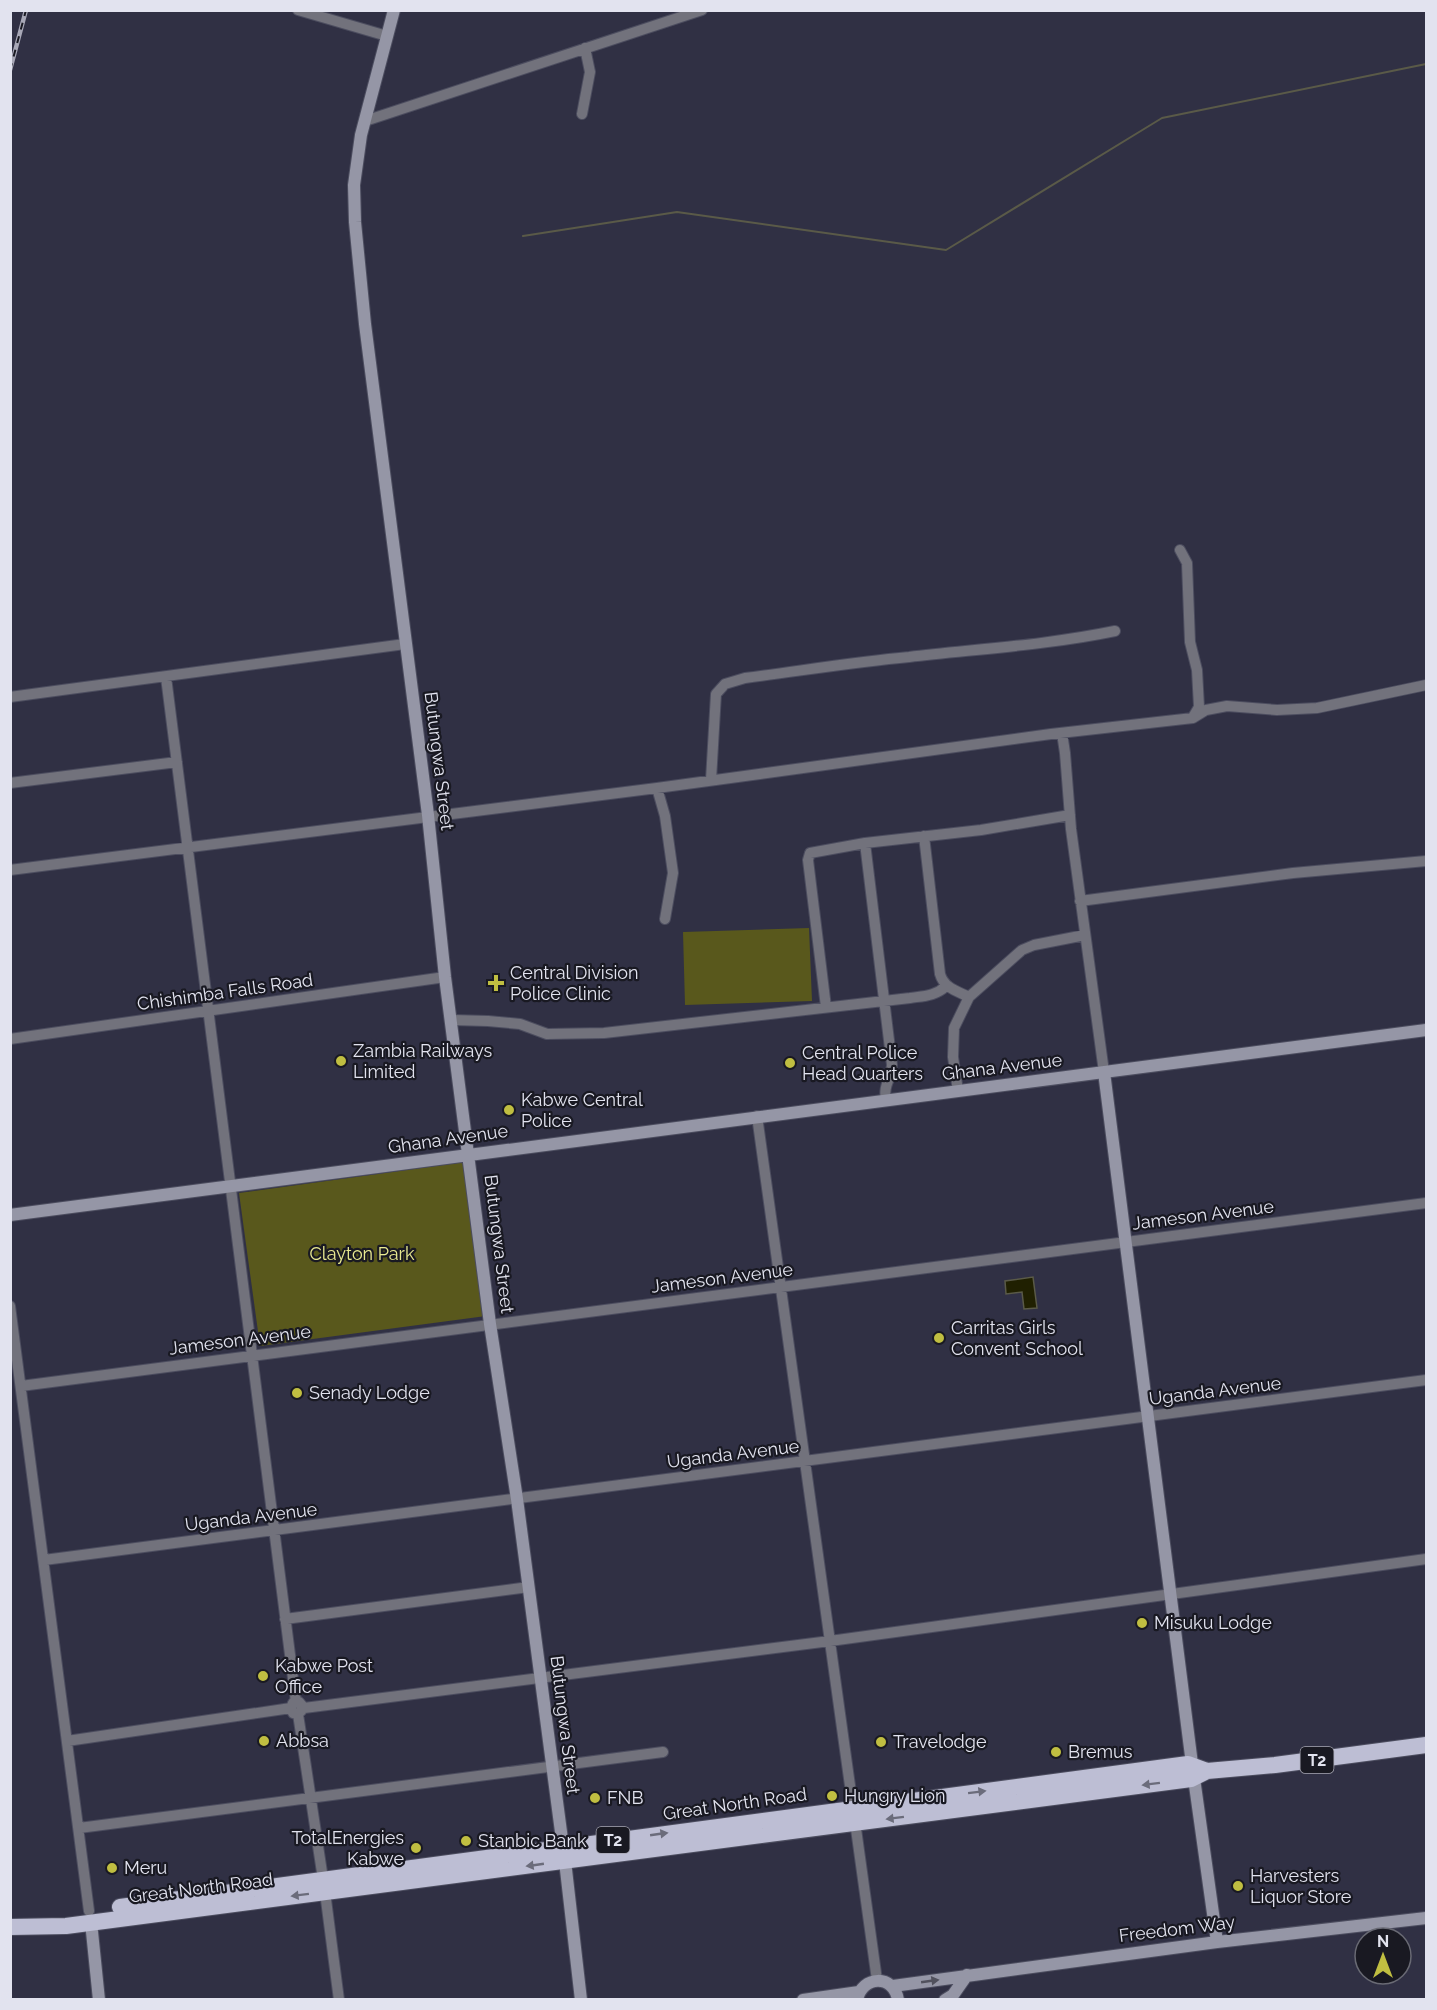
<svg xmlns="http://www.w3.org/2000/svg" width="1437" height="2010" viewBox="0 0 1437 2010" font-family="Raleway,sans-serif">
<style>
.green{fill:#59581c}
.water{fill:#202001;stroke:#5a5a48;stroke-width:1.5}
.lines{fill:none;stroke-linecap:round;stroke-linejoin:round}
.stream{stroke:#5a5a48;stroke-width:2}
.minor-casing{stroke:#4c4d5f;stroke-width:12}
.secondary-casing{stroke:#4c4d5f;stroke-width:14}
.trunk-casing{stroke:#4c4d5f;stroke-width:18}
.minor{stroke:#72727c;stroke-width:10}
.secondary{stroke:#9596a6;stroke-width:12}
.trunk{stroke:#bdbed4;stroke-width:16}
.rail-casing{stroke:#a8a8b7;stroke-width:4.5}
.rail{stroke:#191922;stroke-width:2;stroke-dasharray:7;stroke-linecap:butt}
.oneway{fill:#6b6c7b}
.oneway2{fill:#51515d}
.poi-dot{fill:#c0be41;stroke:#191922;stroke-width:2}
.labels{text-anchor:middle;stroke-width:4.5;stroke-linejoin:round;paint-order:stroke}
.shield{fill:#191922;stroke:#a6a6b2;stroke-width:1.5}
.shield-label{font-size:16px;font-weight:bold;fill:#e2e3ef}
.street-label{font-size:18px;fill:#e2e3ef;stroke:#191922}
.poi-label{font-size:18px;fill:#e2e3ef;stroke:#191922;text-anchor:start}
.park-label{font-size:18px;fill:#e9ea91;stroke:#191922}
</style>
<rect width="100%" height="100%" fill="#303044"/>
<path class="green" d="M809 928 812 1001 685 1005 683 932Z
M465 1162 486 1316 260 1346 239 1193Z"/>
<path class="water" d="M1033 1277 1037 1308 1024 1309 1022 1292 1006 1294 1005 1281Z"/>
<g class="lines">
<path class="stream" d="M523 236 677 212 946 250 1162 118 1426 64"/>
<defs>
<path id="minor" d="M298 10 387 36
M582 114 590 72 585 48
M365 121 702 10
M1180 550 1187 563 1190 642 1197 670 1199 707 1193 717
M166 677 296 1702
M10 697 405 644
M1062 733 1065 753 1071 829 1104 1072
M711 780 716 694 725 684 745 678C800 671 854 662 909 657 978 649 1047 645 1115 631
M10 783 177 762
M657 788 665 816 673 873 665 919
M924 836 940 974C944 988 957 991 969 997
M865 843 892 1065C891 1081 883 1083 886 1101
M10 870 657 788 1051 734 1193 718 1206 710 1227 706 1277 710 1317 708 1426 685
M1080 901 1293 873 1426 861
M826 1007 808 860 810 853 865 843 981 830 1070 815
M452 1020 488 1021 520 1024 547 1034 604 1033 910 998C923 996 936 996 946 986
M10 1039 445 977
M958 1091 953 1057 954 1028 969 997 1022 950 1034 945 1085 935
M757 1116 877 1980
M10 1306 89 1911
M21 1386 1426 1203
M44 1560 1426 1380
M285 1619 529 1587
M304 1708 299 1702 293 1703 291 1708 293 1713 298 1714 304 1708 830 1641 1426 1559
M298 1714 323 1879
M67 1741 291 1708
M79 1828 663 1752
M325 1892 339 2000"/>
<path id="secondary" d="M394 10 361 135 354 185 355 222 365 324 428 815 445 977 490 1324 517 1499 563 1847
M1104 1072 1192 1764 1217 1942
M10 1215 1426 1030
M565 1861 581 2000
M91 1922 99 2000
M893 1986 1217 1942 1426 1918
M803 2000 859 1992
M857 2000C862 1975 894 1974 898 2000
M945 2000 953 1995 967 1975"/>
<path id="trunk" d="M120 1907 1188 1764 1207 1771
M10 1927 66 1926 1191 1779 1207 1771 1275 1765 1426 1745"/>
</defs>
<use href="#minor" class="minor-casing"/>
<use href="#secondary" class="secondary-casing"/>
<use href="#trunk" class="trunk-casing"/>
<use href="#minor" class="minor"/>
<use href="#secondary" class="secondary"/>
<use href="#trunk" class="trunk"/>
<defs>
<path id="rail" d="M10 70 26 10"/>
</defs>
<use href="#rail" class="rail-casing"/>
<use href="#rail" class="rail"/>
</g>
<defs><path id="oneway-solid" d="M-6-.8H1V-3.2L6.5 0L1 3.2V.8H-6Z" transform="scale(1.5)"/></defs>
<g class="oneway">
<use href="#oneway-solid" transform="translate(1151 1784) rotate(173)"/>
<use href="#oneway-solid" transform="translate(977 1792) rotate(-7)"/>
<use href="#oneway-solid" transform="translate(895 1818) rotate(173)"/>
<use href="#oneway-solid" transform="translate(659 1834) rotate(-8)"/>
<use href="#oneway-solid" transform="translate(535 1865) rotate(172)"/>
<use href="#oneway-solid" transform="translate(300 1895) rotate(173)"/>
</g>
<use class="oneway2" href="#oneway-solid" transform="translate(930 1981) rotate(-8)"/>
<g class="poi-dot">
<path d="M493 974h6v6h6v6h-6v6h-6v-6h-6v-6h6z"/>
<circle cx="341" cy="1061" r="6"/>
<circle cx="790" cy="1063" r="6"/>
<circle cx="509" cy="1110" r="6"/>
<circle cx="939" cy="1338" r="6"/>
<circle cx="297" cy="1393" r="6"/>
<circle cx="1142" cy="1623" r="6"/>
<circle cx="263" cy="1676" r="6"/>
<circle cx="264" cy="1741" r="6"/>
<circle cx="881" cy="1742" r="6"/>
<circle cx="1056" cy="1752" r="6"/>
<circle cx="832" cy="1796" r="6"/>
<circle cx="595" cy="1798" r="6"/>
<circle cx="466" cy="1841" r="6"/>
<circle cx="416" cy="1848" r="6"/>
<circle cx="112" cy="1868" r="6"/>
<circle cx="1238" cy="1886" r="6"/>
</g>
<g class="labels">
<g class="shield">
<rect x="1300.5" y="1747" width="33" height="26" rx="4.5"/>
<rect x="596.5" y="1827" width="33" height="26" rx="4.5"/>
</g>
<g class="shield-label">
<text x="1317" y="1766">T2</text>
<text x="613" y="1846">T2</text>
</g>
<g class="street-label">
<text transform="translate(439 761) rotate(83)" y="6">Butungwa Street</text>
<text transform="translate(225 992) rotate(-8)" y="6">Chishimba Falls Road</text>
<text transform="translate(1002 1067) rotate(-7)" y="6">Ghana Avenue</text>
<text transform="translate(448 1139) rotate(-8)" y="6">Ghana Avenue</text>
<text transform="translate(1203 1215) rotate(-7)" y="6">Jameson Avenue</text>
<text transform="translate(499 1244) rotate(83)" y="6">Butungwa Street</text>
<text transform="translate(722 1278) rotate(-7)" y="6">Jameson Avenue</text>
<text transform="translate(240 1340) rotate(-7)" y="6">Jameson Avenue</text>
<text transform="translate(1215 1391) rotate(-7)" y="6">Uganda Avenue</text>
<text transform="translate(733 1454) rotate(-7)" y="6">Uganda Avenue</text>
<text transform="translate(251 1517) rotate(-7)" y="6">Uganda Avenue</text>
<text transform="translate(565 1725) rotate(83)" y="6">Butungwa Street</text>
<text transform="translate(735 1804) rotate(-8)" y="6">Great North Road</text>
<text transform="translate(201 1888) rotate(-7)" y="6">Great North Road</text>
<text transform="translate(1177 1929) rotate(-7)" y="6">Freedom Way</text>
</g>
<g class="poi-label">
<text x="510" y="979">Central Division<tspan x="510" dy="21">Police Clinic</tspan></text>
<text x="353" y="1057">Zambia Railways<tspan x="353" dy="21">Limited</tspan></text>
<text x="802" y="1059">Central Police<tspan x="802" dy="21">Head Quarters</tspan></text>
<text x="521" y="1106">Kabwe Central<tspan x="521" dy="21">Police</tspan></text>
<text x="951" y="1334">Carritas Girls<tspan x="951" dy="21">Convent School</tspan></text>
<text x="309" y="1399">Senady Lodge</text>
<text x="1154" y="1629">Misuku Lodge</text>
<text x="275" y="1672">Kabwe Post<tspan x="275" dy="21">Office</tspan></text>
<text x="276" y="1747">Abbsa</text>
<text x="893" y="1748">Travelodge</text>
<text x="1068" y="1758">Bremus</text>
<text x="844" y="1802">Hungry Lion</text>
<text x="607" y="1804">FNB</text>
<text x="404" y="1844" text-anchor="end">TotalEnergies<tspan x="404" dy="21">Kabwe</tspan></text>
<text x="478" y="1847">Stanbic Bank</text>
<text x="124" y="1874">Meru</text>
<text x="1250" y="1882">Harvesters<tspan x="1250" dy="21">Liquor Store</tspan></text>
</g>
<g class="park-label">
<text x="362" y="1260">Clayton Park</text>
</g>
</g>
<rect width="1437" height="2010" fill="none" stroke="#e2e3ef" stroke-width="24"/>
<g transform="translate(1383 1956)"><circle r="28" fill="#191922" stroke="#696a74" stroke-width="1.5"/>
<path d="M0-4.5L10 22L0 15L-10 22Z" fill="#c0be41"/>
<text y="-9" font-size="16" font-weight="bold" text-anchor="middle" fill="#e2e3ef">N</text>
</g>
</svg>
